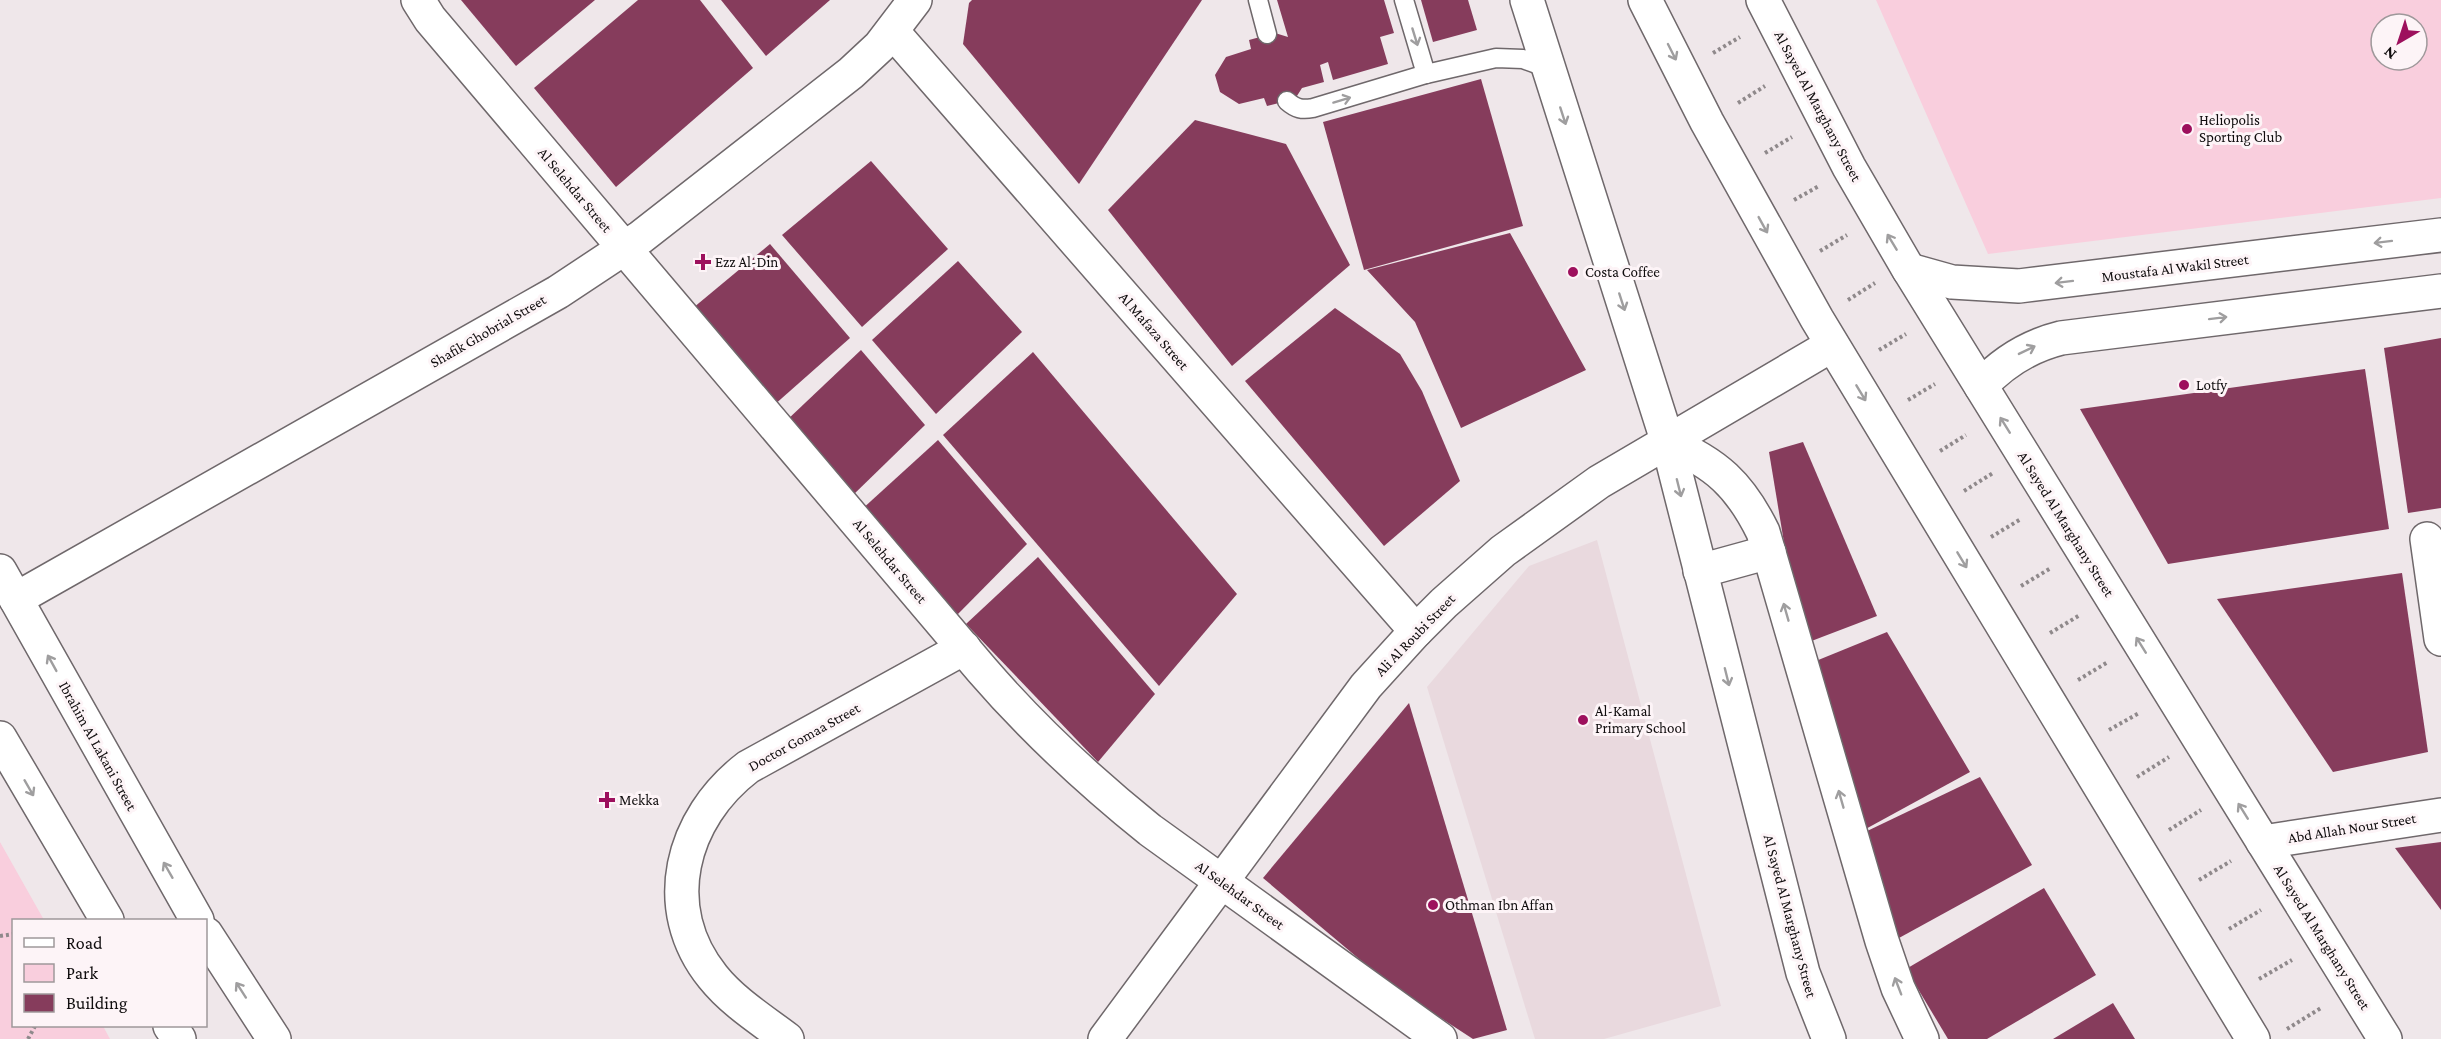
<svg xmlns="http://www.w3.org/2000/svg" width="2441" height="1039" font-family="'Crimson Pro',serif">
<rect width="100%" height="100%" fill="#efe7ea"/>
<path fill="#e9d9de" d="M1597,540l124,466 -117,33h-69l-108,-352 102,-121z"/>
<g fill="#f9cedd" fill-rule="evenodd">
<path d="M1876,0h565v198l-453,56zM2381,24h36v36h-36z"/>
<path d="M0,842l44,78h-30v106h89l7,13h-110z"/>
</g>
<g fill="#863c5c">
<path d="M461,0h134l-79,66z"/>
<path d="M638,0h62l53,68 -137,119 -82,-99z"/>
<path d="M721,0h109l-64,56z"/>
<path d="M972,0h230l-123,184 -116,-140 6,-41z"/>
<path d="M1277,0h107l10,33 -14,4 8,27 -55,16 -5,-18 -8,3 4,17 -22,6 -7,11 -28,7 -3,-8 -25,6 -19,-12 -5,-17 11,-18 25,-8 -2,-9 26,-7 13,4z"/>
<path d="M1421,0h47l9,30 -44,12z"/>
<path d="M1481,79l42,147 -159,44 -41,-148z"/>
<path d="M1195,120l91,24 64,121 -118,101 -124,-156z"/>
<path d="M871,161l77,88 -86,78 -80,-92z"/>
<path d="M1510,233l76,137 -125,58 -46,-106 -48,-52z"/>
<path d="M770,244l80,94 -77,68 -80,-98z"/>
<path d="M958,261l64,71 -86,82 -64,-74z"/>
<path d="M1335,308l65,46 22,37 38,90 -76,65 -139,-165z"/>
<path d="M2441,338v170l-33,5 -24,-165z"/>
<path d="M861,350l64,75 -74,72 -65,-76z"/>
<path d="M1033,352l204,242 -78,92 -216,-251z"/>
<path d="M2365,369l24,160 -221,35 -88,-155z"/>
<path d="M938,440l89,104 -71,72 -96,-105z"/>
<path d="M1803,442l74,174 -76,29 -32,-193z"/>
<path d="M1038,557l117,137 -57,68 -132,-138z"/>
<path d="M2402,573l26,179 -95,20 -116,-173z"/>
<path d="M1887,632l83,140 -108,59 -56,-166z"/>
<path d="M1409,703l98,327 -34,9 -83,-54 -127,-107z"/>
<path d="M1980,777l52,88 -133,73 -36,-105z"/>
<path d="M2441,842v68l-46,-62z"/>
<path d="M2044,888l52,87 -109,64h-39l-42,-70z"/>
<path d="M2113,1003l22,36h-82z"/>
</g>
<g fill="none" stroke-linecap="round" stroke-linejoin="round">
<defs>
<g id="lane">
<path d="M1258,0l9,34"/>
<path d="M1404,0l22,74"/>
<path d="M1287,101c9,8 15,9 26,7l113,-34 70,-16 27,1 25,9"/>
</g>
<g id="street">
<path d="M418,0l12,19 552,651c51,59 107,111 168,160l290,209"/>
<path d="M1527,0l141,443 135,530 26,66"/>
<path d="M892,31l524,600"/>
<path d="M1909,270l43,12 67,4 422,-51"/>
<path d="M1981,386c23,-25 48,-40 80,-48l380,-47"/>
<path d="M1668,443c48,20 72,42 95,89l119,409 16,47 24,51"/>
<path d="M2427,539l14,100"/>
<path d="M1700,571l69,-19"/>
<path d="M16,599l542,-307 83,-55 210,-164 29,-27 35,-46"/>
<path d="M2263,842l178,-27"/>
<path d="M787,1039c-25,-19 -54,-37 -74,-62 -56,-69 -32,-159 35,-210l216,-119"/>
<path d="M1105,1039l261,-353 50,-55 28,-28 59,-52 96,-69 233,-137"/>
</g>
<g id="secondary">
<path d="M0,571l197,349"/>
<path d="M0,738l107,182"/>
<path d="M206,934l68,105"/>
<path d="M170,1026l9,13"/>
</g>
<g id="primary">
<path d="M1645,0l62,122 110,197 436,720"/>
<path d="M1763,0l86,167 57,98 479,774"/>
</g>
</defs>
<use href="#lane" stroke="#6f686b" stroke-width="21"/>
<use href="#street" stroke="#6f686b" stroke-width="36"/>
<use href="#secondary" stroke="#6f686b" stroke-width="36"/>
<use href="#primary" stroke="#6f686b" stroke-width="36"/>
<g stroke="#8f898b" stroke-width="4" stroke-dasharray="3 3" stroke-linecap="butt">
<path d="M1713,53l27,-16"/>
<path d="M1738,103l27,-17"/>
<path d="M1765,153l27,-16"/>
<path d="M1794,200l25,-14"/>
<path d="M1820,251l27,-16"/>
<path d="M1848,300l27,-17"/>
<path d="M1879,350l27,-16"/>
<path d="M1908,400l27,-16"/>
<path d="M1940,451l26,-16"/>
<path d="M1964,491l29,-18"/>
<path d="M1991,537l30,-18"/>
<path d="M2021,586l30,-18"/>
<path d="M2050,633l30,-18"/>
<path d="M2078,680l30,-18"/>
<path d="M2109,730l30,-17"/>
<path d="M2137,777l32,-20"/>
<path d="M2169,830l32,-20"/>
<path d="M2199,880l32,-19"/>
<path d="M2229,929l32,-19"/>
<path d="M0,936l14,-2"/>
<path d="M2259,979l33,-19"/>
<path d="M2287,1029l34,-21"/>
<path d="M28,1039l7,-13"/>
</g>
<use href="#lane" stroke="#fff" stroke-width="18"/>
<use href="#street" stroke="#fff" stroke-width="33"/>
<use href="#secondary" stroke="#fff" stroke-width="33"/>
<use href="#primary" stroke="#fff" stroke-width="33"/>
</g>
<defs><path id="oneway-shaft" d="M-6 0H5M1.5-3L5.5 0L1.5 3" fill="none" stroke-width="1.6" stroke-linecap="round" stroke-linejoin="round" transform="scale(1.5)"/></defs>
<g stroke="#9f9e9f">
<use href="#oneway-shaft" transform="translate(1415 37) rotate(73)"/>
<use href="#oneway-shaft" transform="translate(1672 52) rotate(63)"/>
<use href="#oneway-shaft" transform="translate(1342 100) rotate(-17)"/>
<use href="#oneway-shaft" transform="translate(1563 116) rotate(72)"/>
<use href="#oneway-shaft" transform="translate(1763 225) rotate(61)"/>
<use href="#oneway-shaft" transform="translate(1892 242) rotate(-121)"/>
<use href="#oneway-shaft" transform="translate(2383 242) rotate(173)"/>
<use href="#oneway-shaft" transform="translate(2064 282) rotate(173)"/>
<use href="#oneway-shaft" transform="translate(1622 302) rotate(72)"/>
<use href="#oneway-shaft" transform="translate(2218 318) rotate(-7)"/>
<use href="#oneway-shaft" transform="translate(2027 350) rotate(-26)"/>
<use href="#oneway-shaft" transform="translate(1861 393) rotate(59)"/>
<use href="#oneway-shaft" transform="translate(2005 425) rotate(-122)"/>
<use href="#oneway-shaft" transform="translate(1679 488) rotate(76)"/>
<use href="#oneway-shaft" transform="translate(1962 560) rotate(59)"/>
<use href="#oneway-shaft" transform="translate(1786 612) rotate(-106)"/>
<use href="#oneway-shaft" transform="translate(2141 645) rotate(-122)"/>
<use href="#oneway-shaft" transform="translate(52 663) rotate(-119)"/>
<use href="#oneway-shaft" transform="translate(1727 677) rotate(76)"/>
<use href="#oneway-shaft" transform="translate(29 788) rotate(60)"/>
<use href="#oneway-shaft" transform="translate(1841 799) rotate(-106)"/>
<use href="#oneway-shaft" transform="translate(2243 811) rotate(-122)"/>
<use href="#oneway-shaft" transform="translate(168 870) rotate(-120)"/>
<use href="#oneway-shaft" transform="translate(1898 986) rotate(-111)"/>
<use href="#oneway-shaft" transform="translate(241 990) rotate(-123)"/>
</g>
<g fill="#9d105d" stroke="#fdf4f7" stroke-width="2">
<circle cx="2187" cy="129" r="6"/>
<path d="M700 253h6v6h6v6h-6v6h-6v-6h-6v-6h6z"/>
<circle cx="1573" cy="272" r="6"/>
<circle cx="2184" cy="385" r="6"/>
<circle cx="1583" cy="720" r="6"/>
<path d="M604 791h6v6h6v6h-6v6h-6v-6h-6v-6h6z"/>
<circle cx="1433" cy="905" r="6"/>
</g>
<g text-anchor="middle" stroke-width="6" stroke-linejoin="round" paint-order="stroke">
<g font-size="15" fill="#100d0e" stroke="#fdf4f7">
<text transform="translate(1818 106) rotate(62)" y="5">Al Sayed Al Marghany Street</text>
<text transform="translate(575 190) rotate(50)" y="5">Al Selehdar Street</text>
<text transform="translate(2175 268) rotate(-7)" y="5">Moustafa Al Wakil Street</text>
<text transform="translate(488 331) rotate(-30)" y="5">Shafik Ghobrial Street</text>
<text transform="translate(1154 331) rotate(49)" y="5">Al Mafaza Street</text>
<text transform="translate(2066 524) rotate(58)" y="5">Al Sayed Al Marghany Street</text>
<text transform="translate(890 561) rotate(50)" y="5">Al Selehdar Street</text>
<text transform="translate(1415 635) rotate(-46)" y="5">Ali Al Roubi Street</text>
<text transform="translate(804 737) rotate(-29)" y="5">Doctor Gomaa Street</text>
<text transform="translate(98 746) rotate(61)" y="5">Ibrahim Al Lakani Street</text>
<text transform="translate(2352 828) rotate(-9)" y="5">Abd Allah Nour Street</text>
<text transform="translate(1240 895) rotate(36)" y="5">Al Selehdar Street</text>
<text transform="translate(1790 916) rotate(75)" y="5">Al Sayed Al Marghany Street</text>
<text transform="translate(2322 937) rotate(58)" y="5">Al Sayed Al Marghany Street</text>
</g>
<g font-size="15" fill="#100d0e" stroke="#fdf4f7" text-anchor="start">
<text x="2199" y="125">Heliopolis<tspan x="2199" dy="17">Sporting Club</tspan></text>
<text x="715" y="267">Ezz Al-Din</text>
<text x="1585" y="277">Costa Coffee</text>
<text x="2196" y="390">Lotfy</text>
<text x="1595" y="716">Al-Kamal<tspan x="1595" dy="17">Primary School</tspan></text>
<text x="619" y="805">Mekka</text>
<text x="1445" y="910">Othman Ibn Affan</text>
</g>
</g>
<rect x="12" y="919" width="195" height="108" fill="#fdf4f7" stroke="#9e989a" stroke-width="1.5"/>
<rect x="24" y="938" width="30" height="9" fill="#ffffff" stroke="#9e989a" stroke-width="1.5"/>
<text x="66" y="949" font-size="18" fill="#100d0e">Road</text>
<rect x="24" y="964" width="30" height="18" fill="#f9cedd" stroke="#9e989a" stroke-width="1.5"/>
<text x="66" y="979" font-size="18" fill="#100d0e">Park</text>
<rect x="24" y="994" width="30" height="18" fill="#863c5c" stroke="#9e989a" stroke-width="1.5"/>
<text x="66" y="1009" font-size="18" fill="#100d0e">Building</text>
<g transform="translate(2399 42) rotate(219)"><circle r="28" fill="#fdf4f7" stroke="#9e989a" stroke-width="1.5"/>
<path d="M0-4.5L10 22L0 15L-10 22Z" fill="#9d105d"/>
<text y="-9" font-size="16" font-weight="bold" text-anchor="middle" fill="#100d0e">N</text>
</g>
</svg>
